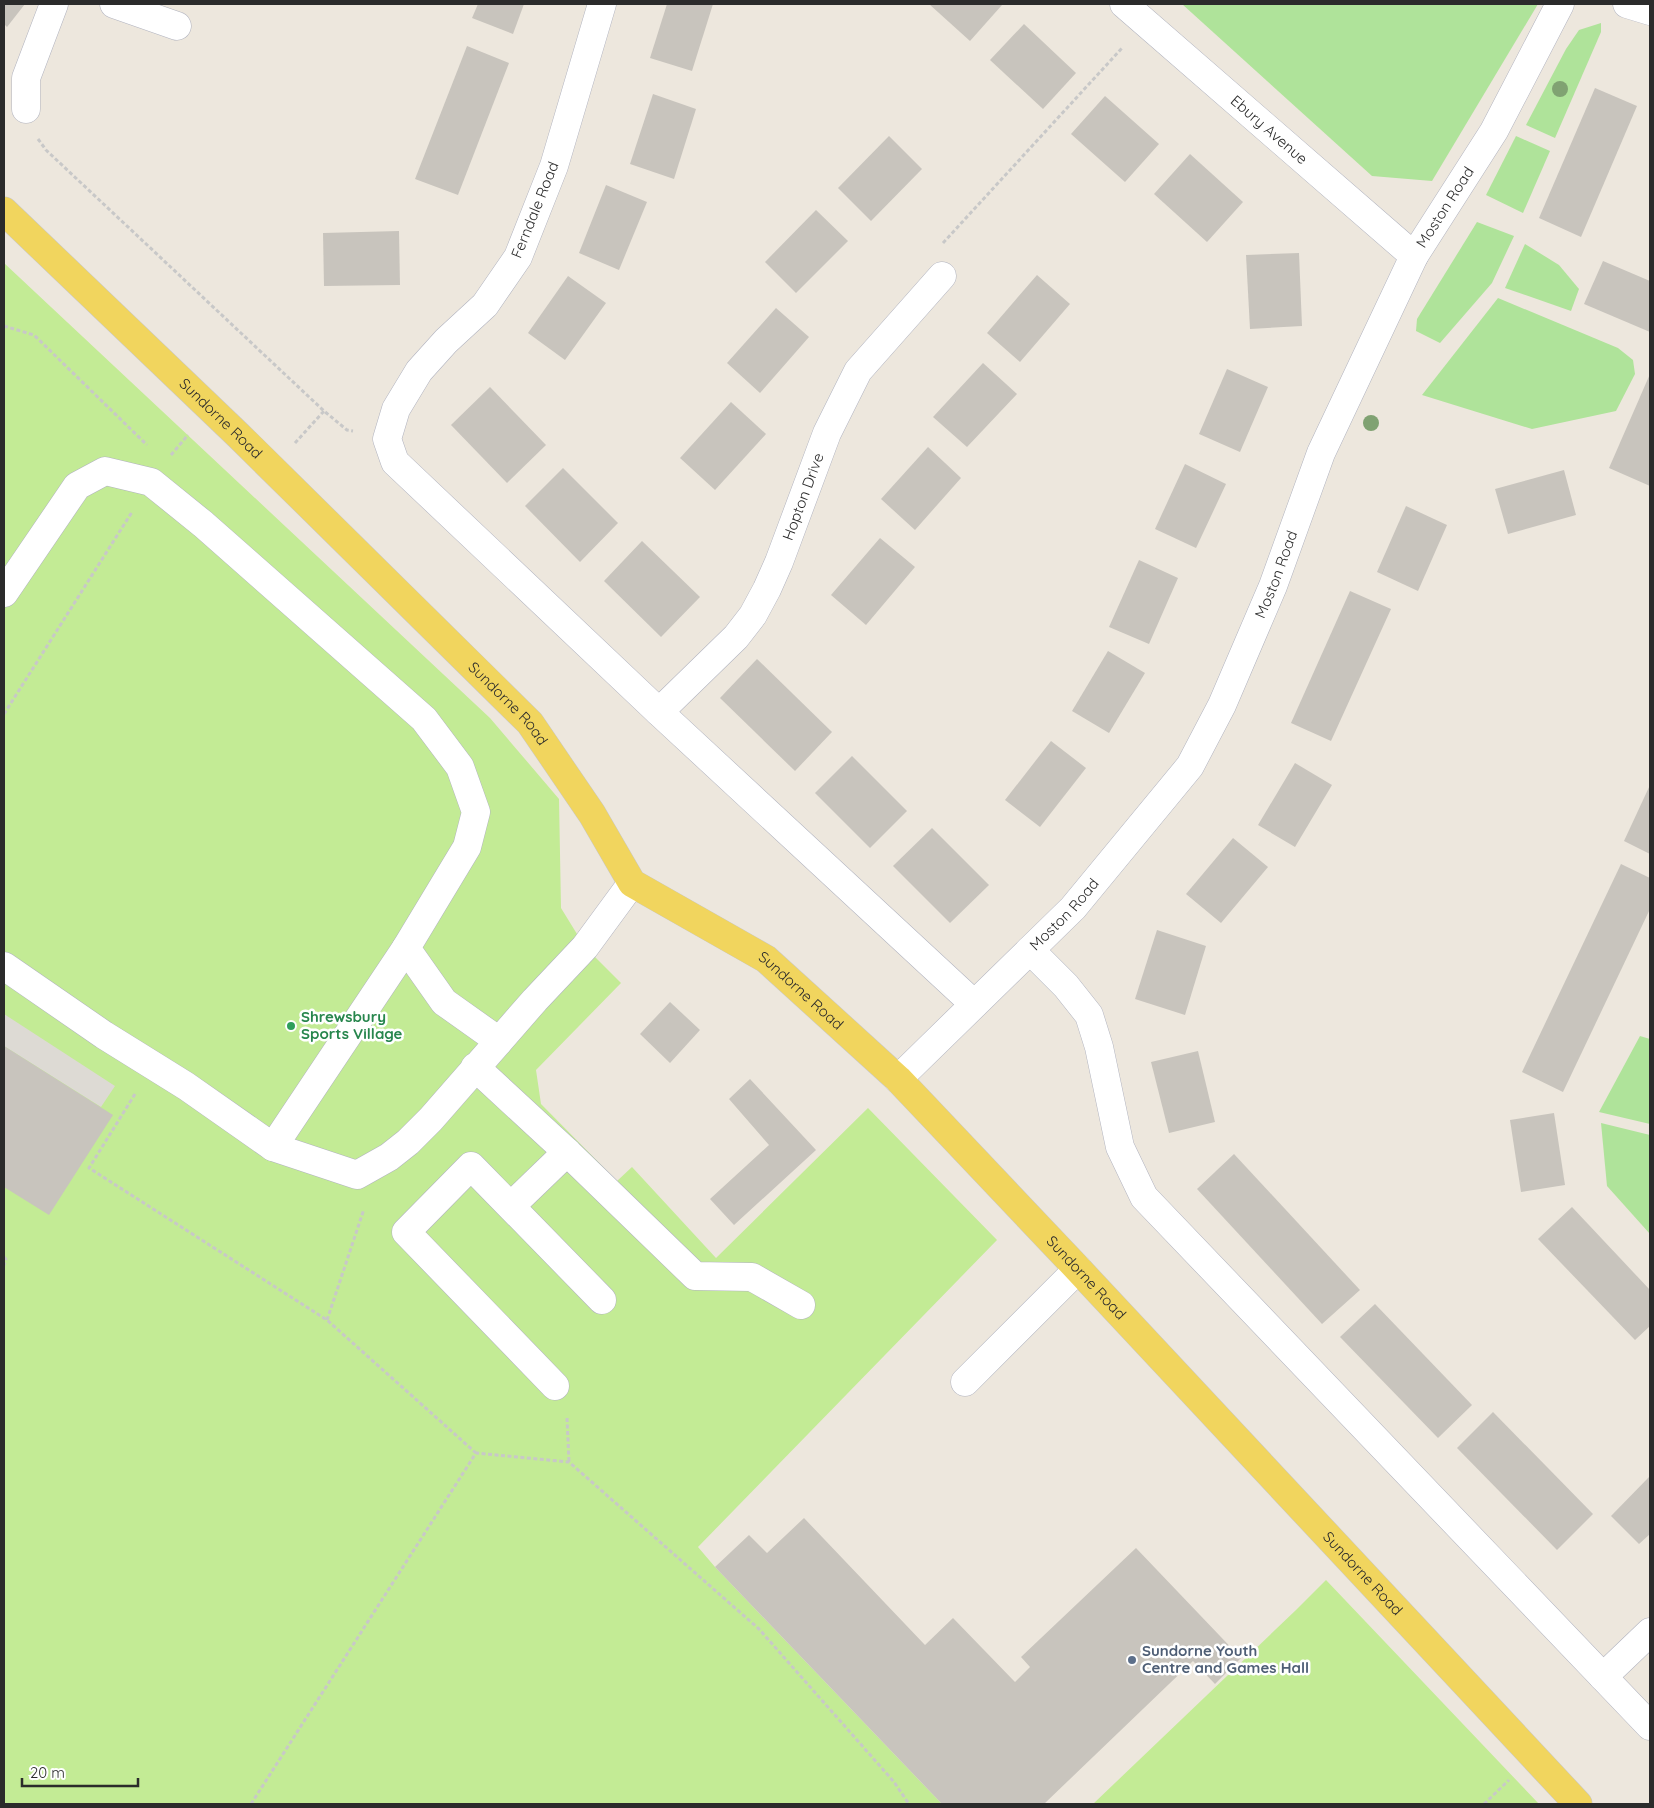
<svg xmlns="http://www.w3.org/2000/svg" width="1654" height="1808" font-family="Quicksand,sans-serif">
<rect width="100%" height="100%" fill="#ede7dd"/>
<g fill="#afe39a">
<path d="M1182,4h356l-106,177 -60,-5z"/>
<path d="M1601,23v9l-46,106 -29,-13 40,-76 13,-19z"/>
<path d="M1516,136l34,15 -27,62 -37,-18z"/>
<path d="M1477,222l37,14 -22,47 -52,60 -24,-12 1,-12z"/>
<path d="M1525,244l34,21 20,24 -8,22 -66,-23z"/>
<path d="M1498,298l120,50 15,12 2,14 -19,37 -84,18 -110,-34z"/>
<path d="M1640,1036l10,3v85l-51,-12z"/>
<path d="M1601,1123l49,12v99l-43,-48z"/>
</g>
<g fill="#c3eb95">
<path d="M4,263l486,455 69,81 2,109 24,39 36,36 -85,87 5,34 76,77 15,-14 84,91 152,-150 129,132 -299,307 17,20 227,237h-938z"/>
<path d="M1326,1580l213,224h-446l203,-194z"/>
</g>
<path fill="#dddad4" d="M4,1014l111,72 -14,21 -97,-61z"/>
<g fill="#c8c4bd">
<path d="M4,4h21l-18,23 -3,-3z"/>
<path d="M478,4h46l-11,30 -41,-16z"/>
<path d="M667,4h46l-21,67 -42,-13z"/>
<path d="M929,4h71l2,1 -32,36z"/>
<path d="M1024,24l52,49 -33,36 -53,-49z"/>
<path d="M467,46l42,17 -51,132 -43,-16z"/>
<path d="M1595,88l42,18 -56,131 -42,-19z"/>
<path d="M653,94l43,15 -22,70 -44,-15z"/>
<path d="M1105,96l54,48 -34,38 -54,-48z"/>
<path d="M889,136l33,33 -51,52 -33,-33z"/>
<path d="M1190,154l53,48 -36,40 -53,-48z"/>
<path d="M606,185l41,17 -28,68 -40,-17z"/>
<path d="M816,210l32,31 -52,52 -31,-31z"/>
<path d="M399,231l1,54 -76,1 -1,-53z"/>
<path d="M1299,253l3,73 -52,3 -4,-74z"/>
<path d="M1603,261l47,20v51l-66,-28z"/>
<path d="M1037,275l33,29 -50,58 -33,-29z"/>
<path d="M568,276l38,27 -41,57 -37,-27z"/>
<path d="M776,308l33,29 -49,56 -33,-30z"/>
<path d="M983,363l34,31 -50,53 -34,-30z"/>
<path d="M1227,369l41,18 -28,65 -41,-18z"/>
<path d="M1650,374v112l-41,-18z"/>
<path d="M490,387l56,58 -39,38 -56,-58z"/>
<path d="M731,402l35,32 -51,56 -35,-32z"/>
<path d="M928,447l33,31 -46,52 -34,-31z"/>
<path d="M1185,464l41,20 -30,64 -41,-19z"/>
<path d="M563,468l55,55 -38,39 -55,-56z"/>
<path d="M1564,470l12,45 -68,19 -13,-45z"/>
<path d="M1406,506l41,19 -29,66 -41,-19z"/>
<path d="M880,538l35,29 -49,58 -35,-30z"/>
<path d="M642,541l58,56 -39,40 -57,-56z"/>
<path d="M1139,560l39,18 -29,66 -40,-17z"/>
<path d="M1350,591l41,18 -60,132 -40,-18z"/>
<path d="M1108,651l37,22 -36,60 -37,-22z"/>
<path d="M757,659l75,73 -37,39 -75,-73z"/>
<path d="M1051,741l35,27 -46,59 -35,-27z"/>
<path d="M852,756l55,55 -37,37 -55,-55z"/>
<path d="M1295,763l37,22 -37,62 -37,-22z"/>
<path d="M1650,785v69l-26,-13z"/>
<path d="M932,828l57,57 -39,38 -57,-57z"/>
<path d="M1233,838l35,29 -47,56 -35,-29z"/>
<path d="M1621,864l29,14v31l-87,183 -41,-20z"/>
<path d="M1157,930l49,16 -21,69 -50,-16z"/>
<path d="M670,1002l30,28 -30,33 -30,-29z"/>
<path d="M4,1046l109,69 -64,100 -45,-28z"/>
<path d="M1198,1051l17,71 -46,11 -18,-71z"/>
<path d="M750,1079l66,71 -82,75 -24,-26 59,-54 -40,-46z"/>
<path d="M1554,1113l11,72 -44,7 -11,-72z"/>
<path d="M1234,1154l126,136 -38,34 -125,-135z"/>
<path d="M1572,1207l78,83v36l-15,14 -97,-101z"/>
<path d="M1375,1304l97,101 -34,33 -98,-101z"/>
<path d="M1493,1412l100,102 -36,36 -100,-102z"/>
<path d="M1650,1476v58l-11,10 -28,-28z"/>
<path d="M804,1518l121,127 28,-27 62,64 15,-15 -9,-10 115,-109 105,110 -26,26 -22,-23 -149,143h-102l-227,-237 34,-32 18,18z"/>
</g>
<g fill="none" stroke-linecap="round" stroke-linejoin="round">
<defs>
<g id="minor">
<path d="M114,4l63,22"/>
<path d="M602,4l-48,162 -36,91 -33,48 -39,36 -27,30 -23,38 -9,30 8,23 264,250 315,292"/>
<path id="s1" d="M1124,4l290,252"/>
<path d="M1627,4l23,7"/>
<path d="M26,109v-31l28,-74"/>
<path d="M4,593l73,-107 28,-15 46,11 52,42 221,195 36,48 16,45 -9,35 -61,101 38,54 55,39"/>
<path id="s2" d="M659,712l77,-75 17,-22 14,-26 12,-27 48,-129 31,-62 84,-95"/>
<path d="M1030,950l36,36 23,29 10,32 21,100 24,50 506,529"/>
<path d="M4,966l100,69 82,51 87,61 84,28 32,-18 19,-15 23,-23 104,-119 50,-53 47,-64"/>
<path d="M475,1067l92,85 128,124 57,1 49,28"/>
<path id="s3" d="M898,1079l175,-171 117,-142 32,-61 51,-119 48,-133 93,-197 80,-125 66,-127"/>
<path d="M273,1147l133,-199"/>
<path d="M511,1206l56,-54"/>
<path d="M965,1382l113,-113"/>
<path d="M555,1386l-149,-154 65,-66 131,134"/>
<path d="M1603,1677l47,-45"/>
</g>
<g id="major">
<path id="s4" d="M4,211l234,224 292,288 62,91 40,69 134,76 132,120 180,190 500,535"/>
</g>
</defs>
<use href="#minor" stroke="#b1b3bf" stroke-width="29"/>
<use href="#major" stroke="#c8c8c8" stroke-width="29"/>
<g stroke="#c8c8c8" stroke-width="3" stroke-dasharray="4 2.5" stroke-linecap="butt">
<path d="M38,139l8,11 278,261 23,19 6,1"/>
<path d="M943,243l180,-196"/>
<path d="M4,326l30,9 113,110"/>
<path d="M295,443l29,-32"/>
<path d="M171,455l17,-20"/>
<path d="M4,714l128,-202"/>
<path d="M135,1094l-46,74 238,152 149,133"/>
<path d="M4,1257l2,2 -2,6"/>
<path d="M327,1320l37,-111"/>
<path d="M567,1418l2,44"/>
<path d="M251,1804l225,-351 93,9 190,167 135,153 15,22"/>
<path d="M1484,1804l25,-24"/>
</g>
<use href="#minor" stroke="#fff" stroke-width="28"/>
<use href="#major" stroke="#f1d55e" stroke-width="28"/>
</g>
<g fill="#80a272">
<circle cx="1560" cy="89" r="8"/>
<circle cx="1371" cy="423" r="8"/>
</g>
<circle fill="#2e9e5b" stroke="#fff" stroke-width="2" cx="291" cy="1026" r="5"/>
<circle fill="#5c6f8a" stroke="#fff" stroke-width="2" cx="1132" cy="1660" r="5"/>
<g text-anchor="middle" stroke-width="5" stroke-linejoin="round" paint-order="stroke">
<g font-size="15" fill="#2b2b2b" stroke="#fff">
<text dy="5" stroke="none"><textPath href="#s1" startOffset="192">Ebury Avenue</textPath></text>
<text dy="5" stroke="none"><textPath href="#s3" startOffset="1044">Moston Road</textPath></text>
<text transform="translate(535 210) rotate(-68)" y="5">Ferndale Road</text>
<text dy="5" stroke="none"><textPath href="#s4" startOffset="300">Sundorne Road</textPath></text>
<text dy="5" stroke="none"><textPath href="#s2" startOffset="264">Hopton Drive</textPath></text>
<text dy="5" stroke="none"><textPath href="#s3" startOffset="639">Moston Road</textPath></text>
<text dy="5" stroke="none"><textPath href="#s4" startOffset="705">Sundorne Road</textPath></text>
<text dy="5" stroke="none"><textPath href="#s3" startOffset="234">Moston Road</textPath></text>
<text dy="5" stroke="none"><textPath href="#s4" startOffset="1125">Sundorne Road</textPath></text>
<text dy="5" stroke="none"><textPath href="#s4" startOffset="1530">Sundorne Road</textPath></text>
<text dy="5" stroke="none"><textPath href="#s4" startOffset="1935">Sundorne Road</textPath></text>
</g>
<g font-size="15" font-weight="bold" fill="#27864d" stroke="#fff" text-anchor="start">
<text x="301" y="1022">Shrewsbury<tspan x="301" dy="17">Sports Village</tspan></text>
</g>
<g font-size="15" font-weight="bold" fill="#4e5e75" stroke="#fff" text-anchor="start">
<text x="1142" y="1656">Sundorne Youth<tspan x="1142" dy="17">Centre and Games Hall</tspan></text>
</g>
</g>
<rect width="1654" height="1808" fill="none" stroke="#2b2b2b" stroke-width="10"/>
<path d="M22 1778v8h116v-8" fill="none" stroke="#2b2b2b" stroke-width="2.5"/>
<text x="30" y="1778" font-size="15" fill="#2b2b2b" stroke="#ffffff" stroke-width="4" paint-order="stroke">20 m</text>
</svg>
